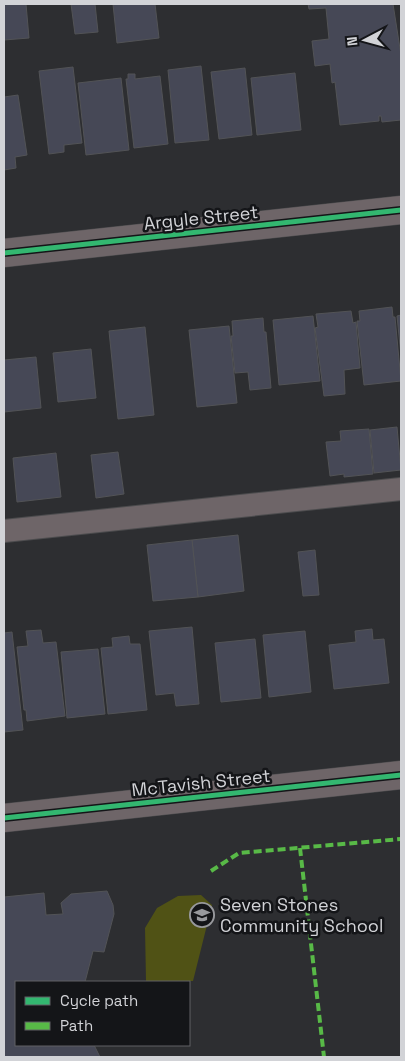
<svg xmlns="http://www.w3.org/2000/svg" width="405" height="1061" font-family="'Space Grotesk',sans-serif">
<rect width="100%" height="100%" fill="#2d2e31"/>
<path fill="#505215" d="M201,895l11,10 -19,76h-47l-1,-53 12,-20 21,-12z"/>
<g fill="#464856" stroke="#525356">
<path d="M4,4h22l3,34 -25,2z"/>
<path d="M71,4h24l3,28 -23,2z"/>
<path d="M113,4h42l4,34 -42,5z"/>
<path d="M308,4h85l8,51v65l-19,2 -1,-6h-2v5l-39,4 -5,-43 -3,1 -2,-19 -15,2 -3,-25 17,-2 -3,-31 -17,1z"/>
<path d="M201,66l8,74 -34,3 -7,-73z"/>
<path d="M73,67l9,76 -18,2v7l-15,2 -10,-83z"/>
<path d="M245,68l7,67 -33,4 -8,-67z"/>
<path d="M295,73l6,57 -44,5 -6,-57z"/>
<path d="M128,74h7v5l25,-3 8,68 -34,4 -8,-69h2z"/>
<path d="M121,78l8,72 -43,5 -8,-72z"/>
<path d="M18,95l9,60 -12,2 1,11 -12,2v-73z"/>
<path d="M392,307l1,10h2l6,64 -37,4 -7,-64h3l-1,-10z"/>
<path d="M351,311l2,12 3,-1 4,46 -16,2 1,24 -21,2 -9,-68 3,-1 -2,-13z"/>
<path d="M401,315v40l-4,-39z"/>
<path d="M313,316l7,65 -41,4 -6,-65z"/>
<path d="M263,318l1,14h2l5,56 -21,2 -2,-18 -13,1 -4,-37h2l-1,-15z"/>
<path d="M229,326l8,77 -40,4 -8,-77z"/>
<path d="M145,327l9,88 -36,4 -9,-88z"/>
<path d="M91,349l5,49 -38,4 -5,-49z"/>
<path d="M36,357l5,51 -37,4v-52z"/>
<path d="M397,427l4,43 -27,3 -4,-43z"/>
<path d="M369,429l4,45 -29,3v-3l-14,2 -4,-34 15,-1 -1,-10z"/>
<path d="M118,452l6,42 -28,4 -5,-43z"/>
<path d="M56,453l5,44 -44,5 -4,-44z"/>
<path d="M238,535l6,56 -46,6 -6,-57z"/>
<path d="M192,540l6,57 -45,4 -6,-56z"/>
<path d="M315,550l4,45 -16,1 -5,-44z"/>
<path d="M192,627l7,77 -23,2 -2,-13 -18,2 -7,-64z"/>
<path d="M372,629l1,11 11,-1 5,44 -55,6 -5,-44 27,-3 -1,-11z"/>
<path d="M41,630l2,13 13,-1 9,74 -38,5 -1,-11h-2l-7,-63 11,-1 -2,-15z"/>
<path d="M305,631l6,61 -42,5 -6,-62z"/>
<path d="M12,632l11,98 -19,2v-99z"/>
<path d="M129,636l1,8h10l7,66 -39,4 -7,-66 12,-1 -1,-9z"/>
<path d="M255,639l6,59 -40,4 -6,-59z"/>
<path d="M98,649l7,65 -38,4 -6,-66z"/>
<path d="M107,891l6,14 1,9 -10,38 -11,-1 -8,31h-69v63h78l6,12h-96v-160l40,-4 2,22 17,-1 -2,-11 10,-9z"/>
</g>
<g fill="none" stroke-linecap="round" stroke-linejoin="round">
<defs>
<path id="service" d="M4,531l397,-42"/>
<g id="minor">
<path d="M4,253l397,-43"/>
<path d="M4,818l397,-43"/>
</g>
</defs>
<use href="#service" stroke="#4c4c4e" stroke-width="24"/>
<use href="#minor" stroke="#4c4c4e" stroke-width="29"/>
<use href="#service" stroke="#6e6568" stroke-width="22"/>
<use href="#minor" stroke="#6e6568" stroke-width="28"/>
<g stroke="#58b947" stroke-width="4" stroke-dasharray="8 4" stroke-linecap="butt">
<path d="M300,848l24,209"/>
<path d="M211,871l28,-18 162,-14"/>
</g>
<defs>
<g id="cycleway">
<path d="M4,253l397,-43"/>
<path d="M4,818l397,-43"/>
</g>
</defs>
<use href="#cycleway" stroke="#141518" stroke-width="8"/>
<use href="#cycleway" stroke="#33b770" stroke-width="5"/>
</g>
<defs>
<symbol id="school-ring" viewBox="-11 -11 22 22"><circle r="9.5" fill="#141518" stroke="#98999d" stroke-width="1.5"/><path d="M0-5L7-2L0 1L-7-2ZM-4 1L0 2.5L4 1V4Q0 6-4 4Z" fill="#98999d"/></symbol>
</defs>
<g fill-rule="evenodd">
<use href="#school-ring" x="188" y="901" width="28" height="28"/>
</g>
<g text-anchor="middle" stroke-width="5" stroke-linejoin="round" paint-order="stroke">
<g font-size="18" fill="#d2d3d7" stroke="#141518">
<text transform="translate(201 218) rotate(-6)" y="6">Argyle Street</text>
<text transform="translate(201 783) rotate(-6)" y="6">McTavish Street</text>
</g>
<g font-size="18" fill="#d2d3d7" stroke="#141518" text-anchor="start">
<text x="220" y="911">Seven Stones<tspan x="220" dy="21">Community School</tspan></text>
</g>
</g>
<rect width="405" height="1061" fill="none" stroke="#d2d3d7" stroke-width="10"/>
<rect x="15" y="981" width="175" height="65" fill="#141518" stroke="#606164"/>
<rect x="25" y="997" width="25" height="8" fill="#33b770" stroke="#606164"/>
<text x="60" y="1006" font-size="15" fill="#d2d3d7">Cycle path</text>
<rect x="25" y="1022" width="25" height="8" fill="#58b947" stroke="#606164"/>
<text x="60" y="1031" font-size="15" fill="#d2d3d7">Path</text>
<g transform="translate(365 40) rotate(264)" stroke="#141518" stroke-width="4" paint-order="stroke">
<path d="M0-4L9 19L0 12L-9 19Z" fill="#d2d3d7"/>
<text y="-8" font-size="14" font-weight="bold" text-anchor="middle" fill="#d2d3d7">N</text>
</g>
</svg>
